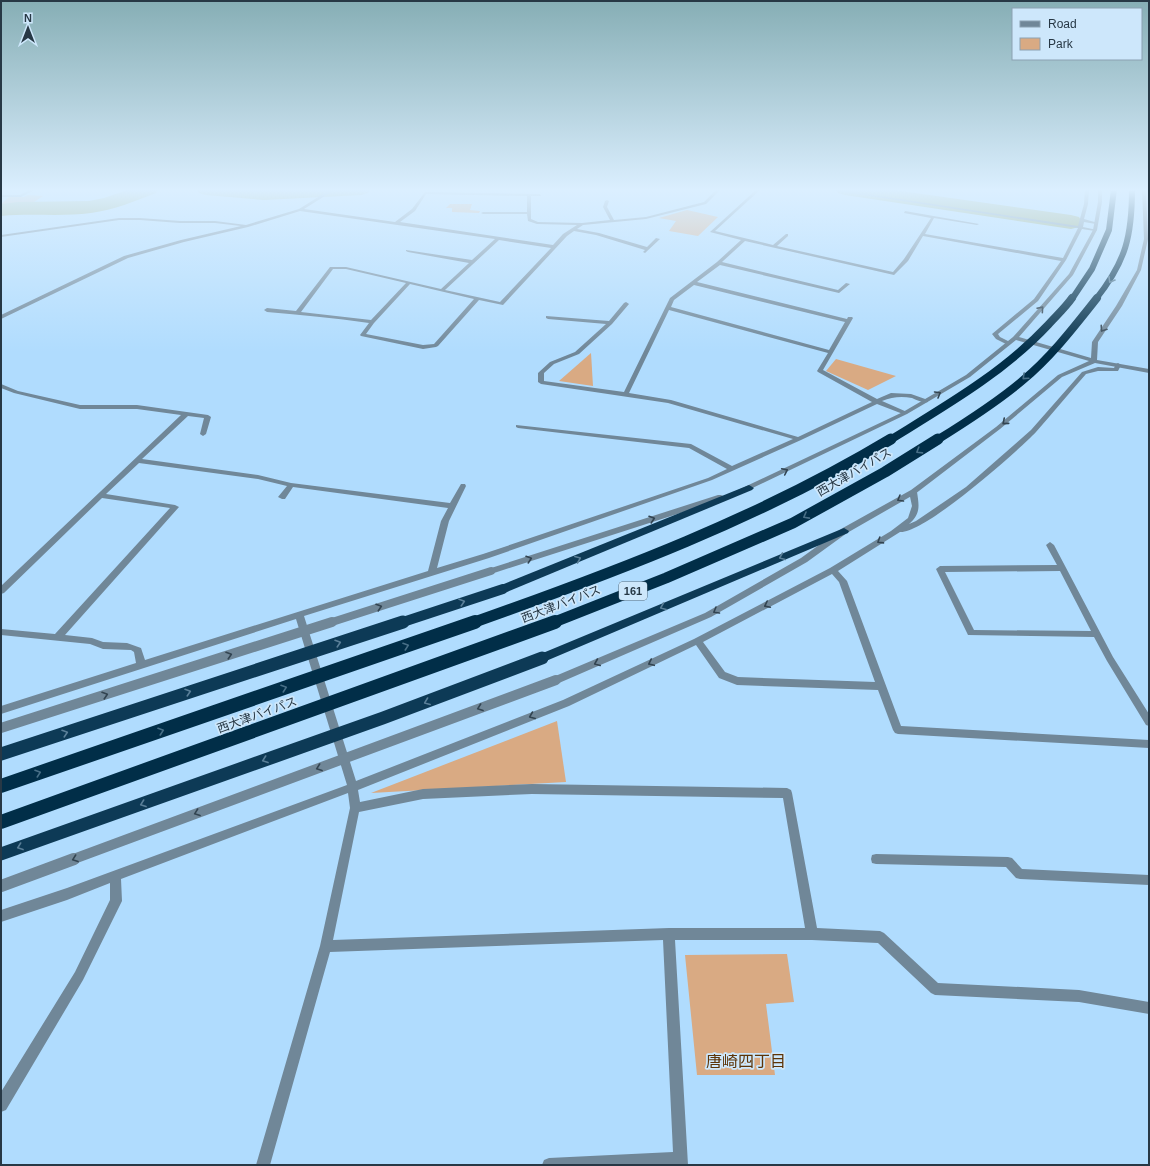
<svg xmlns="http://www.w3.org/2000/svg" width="1150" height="1166" font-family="Helvetica,'Noto Sans JP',sans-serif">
<rect width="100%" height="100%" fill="#b0dcfe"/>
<g fill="#d9aa83">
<path d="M28,195l15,1 -12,8h-30l8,-7h15z"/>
<path d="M450,204h22l-2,6 10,1 -1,2 -27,-1v-4h-6z"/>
<path d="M687,210l31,7 -20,19 -29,-5 7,-10 -17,-3z"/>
<path d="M591,353l2,33 -34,-5z"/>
<path d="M836,359l60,17 -28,14 -42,-19z"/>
<path d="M557,721l9,61 -195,11z"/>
<path d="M787,954l7,48 -28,2 9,71h-78l-12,-120z"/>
</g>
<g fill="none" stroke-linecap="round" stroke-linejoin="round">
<g fill="#93a469" fill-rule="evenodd">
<path d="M130,189h29l-3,4c-21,8 -42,17 -65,20 -30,4 -60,0 -90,3v-12l17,-2 71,-1 15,-3z"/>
<path d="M196,189h175l-3,4 -7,2 -97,5 -58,-5 -7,-2z"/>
<path d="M835,189h52l184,26 8,2 3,5 -3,5 -8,2 -226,-34 -7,-2z"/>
</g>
<g fill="#708798" fill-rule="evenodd">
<path d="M31,189h5l-15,8h-20v-2h19z"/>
<path d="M331,189h5l-32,20 91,13 17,-13 13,-17 115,2 1,2h-10v23l7,3 44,1 28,-3 -7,-13 2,-6 2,-1 2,1 -2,6 7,13 32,-3 58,-15 13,-13h4l-15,15 -60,15 -63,6 -6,4 22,4 48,14 9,-9 4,1 -15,14 -2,-1 2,-2 -49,-15 -22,-4 -7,5 -64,69 -24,-5 -41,46 -2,1 -13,2 -62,-13 -1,-1 9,-12c-35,-5 -68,-8 -102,-11l-3,-2 3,-2 29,3 34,-44h16l95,22 28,-26 -61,-11 -2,-1v-1l66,10 23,-21 -195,-28 -52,16 -64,15 -56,16 -127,61v-4l123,-59 57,-16 60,-14 -26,-3h-35l-40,-3h-21l-118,17v-2l118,-17h21l40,3h35l31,4 53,-16zM426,194l101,2v16h-44l-2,1 2,1h44l1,7 9,3 40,1 -14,9 -10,11 -153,-23 15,-11zM499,240l52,8 -51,54 -55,-12zM333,269h13l60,14 -35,37 -70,-8zM410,284l64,15 -40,45 -11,1 -57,-11 8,-11z"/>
<path d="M757,189h4l-46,42 58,14 13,-11h2v2l-11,10 116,26 11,-13 27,-41 -27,-5 1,-2 74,13 -2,1 -43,-7 -9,16 138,24 15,-30 -253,-39h9l244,37 6,-22 1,-15h4l-1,15 -4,15 14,4 -2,1 -12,-2 -1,5 14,3 -2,1 -13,-2 -16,31 -28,41 -40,33 2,3 10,5 1,1 -3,2 -12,-6 -4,-5 42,-35 27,-38 -138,-25 -15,25 -14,14 -149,-34 -23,21 116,28 8,-7 4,1 -11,9 -119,-28 -23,17 150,37 1,-2h4l1,1 -30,52 54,29 14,-6 20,1 17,6v2c-6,1 -11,-2 -16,-4 -11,-2 -20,-1 -30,3l25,11v2h-4l-26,-10 -76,36 -89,40 -223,78 -185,58 52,165 207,-81 131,-61 136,-71 61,-37 17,-13 4,-12 -3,-14 4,-2 4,2c2,13 4,22 -8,32l7,-3 50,-34 65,-57 51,-58 16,-5 16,1 2,-4 2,-1 3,2 -3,6h-20l-12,3c-17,19 -33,39 -50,58 -19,20 -112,102 -136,100l-62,39 9,10 54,145 248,14v8l-251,-14 -3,-1 -2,-3 -15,-40 -141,-5 -18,-7 -23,-33 -127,61 -211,84 2,12 63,-13 109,-5 255,4 4,2 1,3 25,135 63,3 4,2 54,50 141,7 70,12v12l-70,-12 -144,-7 -4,-2 -53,-50 -66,-3h-137l13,225h-146l2,-5 5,-2 124,-6 -10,-212 -333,12 -60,213h-14l64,-219 30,-138 -2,-15 -227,86 1,22 -39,79 -77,130 -5,2v-20l74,-120 35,-72v-17l-43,17 -66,22v-12l66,-22 280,-103 -51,-166 -295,95v-8l135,-43 -2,-11 -3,-2 -28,-1 -13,-5 -89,-9v-6l54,5 115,-126 -68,-10 -98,95 -3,1v-8l180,-171 -44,-6h-57l-66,-16 -13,-5v-4l17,7 62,14h57l71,10 3,2 -5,17 -3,2 -3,-2 4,-16 -16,-2 -46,43 116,16 33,8 159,20 11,-19h4l1,2 -17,35 -12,47 46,-14 225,-76 19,-9 -38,-21 -171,-20 -2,-1v-2l175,19 41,22 61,-27 -125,-36 -127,-19 -3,-2v-9l12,-11 25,-10 31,-28 -58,-5 -2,-1v-2l63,5 15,-18 2,-1 3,2 -17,20 -33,30 -25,10 -10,9v8l80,11 46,-94 47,-36 24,-22 -31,-8zM694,285l151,37 -16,28 -158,-43 3,-7zM669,310l159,43 -11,18 1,1 54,30 -74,35 -127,-37 -42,-7zM139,463l119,16 29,7 -9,11 4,2h3l8,-12 155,21 -7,13 -13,50 -283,89 -4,-12 -14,-5 -24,-1 -11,-4 -27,-3 114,-128 -4,-2 -69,-11zM832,574l7,8 36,100 -137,-5 -13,-5 -22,-30zM532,794l251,4 22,130h-136l-336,12 26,-128 64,-13z"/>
<path d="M1050,542l4,3 59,112 36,57v12l-3,-1 -39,-64 -13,-24 -126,-2 -32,-66 4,-3 117,-1 -11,-20zM1060,571l31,60 -117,-1 -29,-58z"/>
<path d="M876,854l132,3 4,1 10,11 127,6v10l-129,-6 -4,-1 -10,-11 -130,-3 -4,-1 -1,-4 1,-4z"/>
</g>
<g fill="#708798" fill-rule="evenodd">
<path d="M1098,189h4v13l-5,28 -24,45 -54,62 72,21 1,-16 24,-36 21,-36 7,-31 -2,-50h4l2,50 -7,31 -19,36 -24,36 -1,18 52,9v4l-54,-10 -33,14 -62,52 -85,65 -68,39 -40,29 -96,55 -152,66 -3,1 -3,-1 -2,-3 2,-3 152,-64 96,-55 40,-29 70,-39 85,-63 62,-52 31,-14 -73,-21 -46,37 -63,37 -163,78h-2l-4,-2 165,-78 63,-37 47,-38 56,-63 24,-44 5,-28z"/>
<path d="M718,495h3l4,2 -1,2 -230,74 -3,1 -4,-3 1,-2z"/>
</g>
<g fill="#0d3a56" fill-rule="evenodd">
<path d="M749,485l5,3 -2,2 -245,102h-8l-2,-3 2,-3z"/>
<path d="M844,528l5,3 -1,2 -302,128 -4,2 -4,-2 -2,-3 2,-3z"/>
</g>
<path stroke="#708798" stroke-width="8" d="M329,623l162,-52"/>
<g stroke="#708798" stroke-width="10">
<path d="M1,728l331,-106"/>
<path d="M71,860l485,-180"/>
</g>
<path stroke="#708798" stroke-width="12" d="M1,886l73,-27"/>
<path stroke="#0d3a56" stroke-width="10" d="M400,623l103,-34"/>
<g stroke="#0d3a56" stroke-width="13">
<path d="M1,754l402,-132"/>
<path d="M1,854l382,-136 159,-60"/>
</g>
<g stroke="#012e48" stroke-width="6">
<path d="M1072,299l20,-30 17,-39 5,-41"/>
<path d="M1096,299c30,-38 36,-63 36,-110"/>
</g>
<g stroke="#012e48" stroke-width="8">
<path d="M890,440c55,-34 113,-67 158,-115 8,-9 17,-17 24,-27"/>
<path d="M937,440c29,-18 59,-37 85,-59 29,-24 52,-54 75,-83"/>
</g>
<g stroke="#012e48" stroke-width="11">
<path d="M472,623c144,-51 288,-105 419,-184"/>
<path d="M552,623l114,-45 127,-55 92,-51 53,-33"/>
</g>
<g stroke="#012e48" stroke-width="14">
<path d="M1,786l474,-164"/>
<path d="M1,822l554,-200"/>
</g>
</g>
<defs><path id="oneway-chevron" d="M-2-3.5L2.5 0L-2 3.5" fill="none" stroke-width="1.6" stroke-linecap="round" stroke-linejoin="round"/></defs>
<g stroke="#486f87">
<use href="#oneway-chevron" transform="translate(1111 280) rotate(120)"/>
<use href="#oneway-chevron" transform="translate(1025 377) rotate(138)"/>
<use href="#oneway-chevron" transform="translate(919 451) rotate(148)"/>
<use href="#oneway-chevron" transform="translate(806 516) rotate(151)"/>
<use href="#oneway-chevron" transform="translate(406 646) rotate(-19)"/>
<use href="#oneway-chevron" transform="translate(284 688) rotate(-19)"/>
<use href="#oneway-chevron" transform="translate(161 731) rotate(-19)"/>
<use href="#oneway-chevron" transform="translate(38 773) rotate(-19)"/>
</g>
<g stroke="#324451">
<use href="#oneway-chevron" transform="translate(1041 309) rotate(-49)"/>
<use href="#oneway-chevron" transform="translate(1103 329) rotate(124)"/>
<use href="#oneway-chevron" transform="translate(938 394) rotate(-30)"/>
<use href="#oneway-chevron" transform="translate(1005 422) rotate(140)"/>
<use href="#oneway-chevron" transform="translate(785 471) rotate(-26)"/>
<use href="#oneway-chevron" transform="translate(900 499) rotate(150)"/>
<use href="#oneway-chevron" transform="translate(652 519) rotate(-18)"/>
<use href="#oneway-chevron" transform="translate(880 541) rotate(148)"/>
<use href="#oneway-chevron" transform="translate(529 559) rotate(-18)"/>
<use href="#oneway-chevron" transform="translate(767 605) rotate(153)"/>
<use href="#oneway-chevron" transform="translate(379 607) rotate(-18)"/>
<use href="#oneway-chevron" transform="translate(716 611) rotate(150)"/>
<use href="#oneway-chevron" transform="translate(229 655) rotate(-18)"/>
<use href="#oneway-chevron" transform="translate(597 663) rotate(157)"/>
<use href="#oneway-chevron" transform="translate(651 663) rotate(155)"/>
<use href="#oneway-chevron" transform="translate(105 695) rotate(-18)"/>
<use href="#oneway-chevron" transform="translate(480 708) rotate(160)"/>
<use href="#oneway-chevron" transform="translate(532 716) rotate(158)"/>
<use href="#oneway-chevron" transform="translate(319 768) rotate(160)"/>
<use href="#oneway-chevron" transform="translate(197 813) rotate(160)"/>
<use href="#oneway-chevron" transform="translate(75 859) rotate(160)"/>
</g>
<g stroke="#5a7f98">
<use href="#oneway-chevron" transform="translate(782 557) rotate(157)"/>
<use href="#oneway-chevron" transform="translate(578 559) rotate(-22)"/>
<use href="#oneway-chevron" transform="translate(462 602) rotate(-18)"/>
<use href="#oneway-chevron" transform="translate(663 607) rotate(157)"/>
<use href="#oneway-chevron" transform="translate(338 643) rotate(-18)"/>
<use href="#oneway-chevron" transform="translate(188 692) rotate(-18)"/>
<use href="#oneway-chevron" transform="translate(427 702) rotate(159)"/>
<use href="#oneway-chevron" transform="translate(65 733) rotate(-18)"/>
<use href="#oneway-chevron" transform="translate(265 760) rotate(160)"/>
<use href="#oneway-chevron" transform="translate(143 804) rotate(160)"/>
<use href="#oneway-chevron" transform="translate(20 847) rotate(160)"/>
</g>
<linearGradient id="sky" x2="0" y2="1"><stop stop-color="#86aeb5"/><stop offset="0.54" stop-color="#dbefff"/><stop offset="1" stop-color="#dbefff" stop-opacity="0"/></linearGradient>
<rect width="1150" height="352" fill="url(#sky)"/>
<g text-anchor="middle" stroke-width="3.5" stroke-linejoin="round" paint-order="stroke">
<rect fill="#cde7fb" stroke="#596c7c" stroke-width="1" x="619" y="582" width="28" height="18" rx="3"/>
<g font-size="11" font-weight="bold" fill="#273845">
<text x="633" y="595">161</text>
</g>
<g font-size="12" fill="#273845" stroke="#cde7fb">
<text transform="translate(854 472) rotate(-30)" y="4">西大津バイパス</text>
<text transform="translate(561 604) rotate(-21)" y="4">西大津バイパス</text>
<text transform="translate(257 715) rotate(-20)" y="4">西大津バイパス</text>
</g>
<g font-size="16" fill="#5d3407" stroke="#cde7fb">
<text x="746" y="1067">唐崎四丁目</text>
</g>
</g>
<rect width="1150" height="1166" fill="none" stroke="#273845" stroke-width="4"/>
<rect x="1012" y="8" width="130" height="52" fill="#cde7fb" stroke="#8ba1b2"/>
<rect x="1020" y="21" width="20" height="6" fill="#708798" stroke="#8ba1b2"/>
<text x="1048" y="28" font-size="12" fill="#273845">Road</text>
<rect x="1020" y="38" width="20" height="12" fill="#d9aa83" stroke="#8ba1b2"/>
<text x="1048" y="48" font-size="12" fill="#273845">Park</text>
<g transform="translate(28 28)" stroke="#cde7fb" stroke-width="3" paint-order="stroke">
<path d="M0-3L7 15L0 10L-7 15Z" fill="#273845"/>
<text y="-6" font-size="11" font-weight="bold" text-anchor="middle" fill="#273845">N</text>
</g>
</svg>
